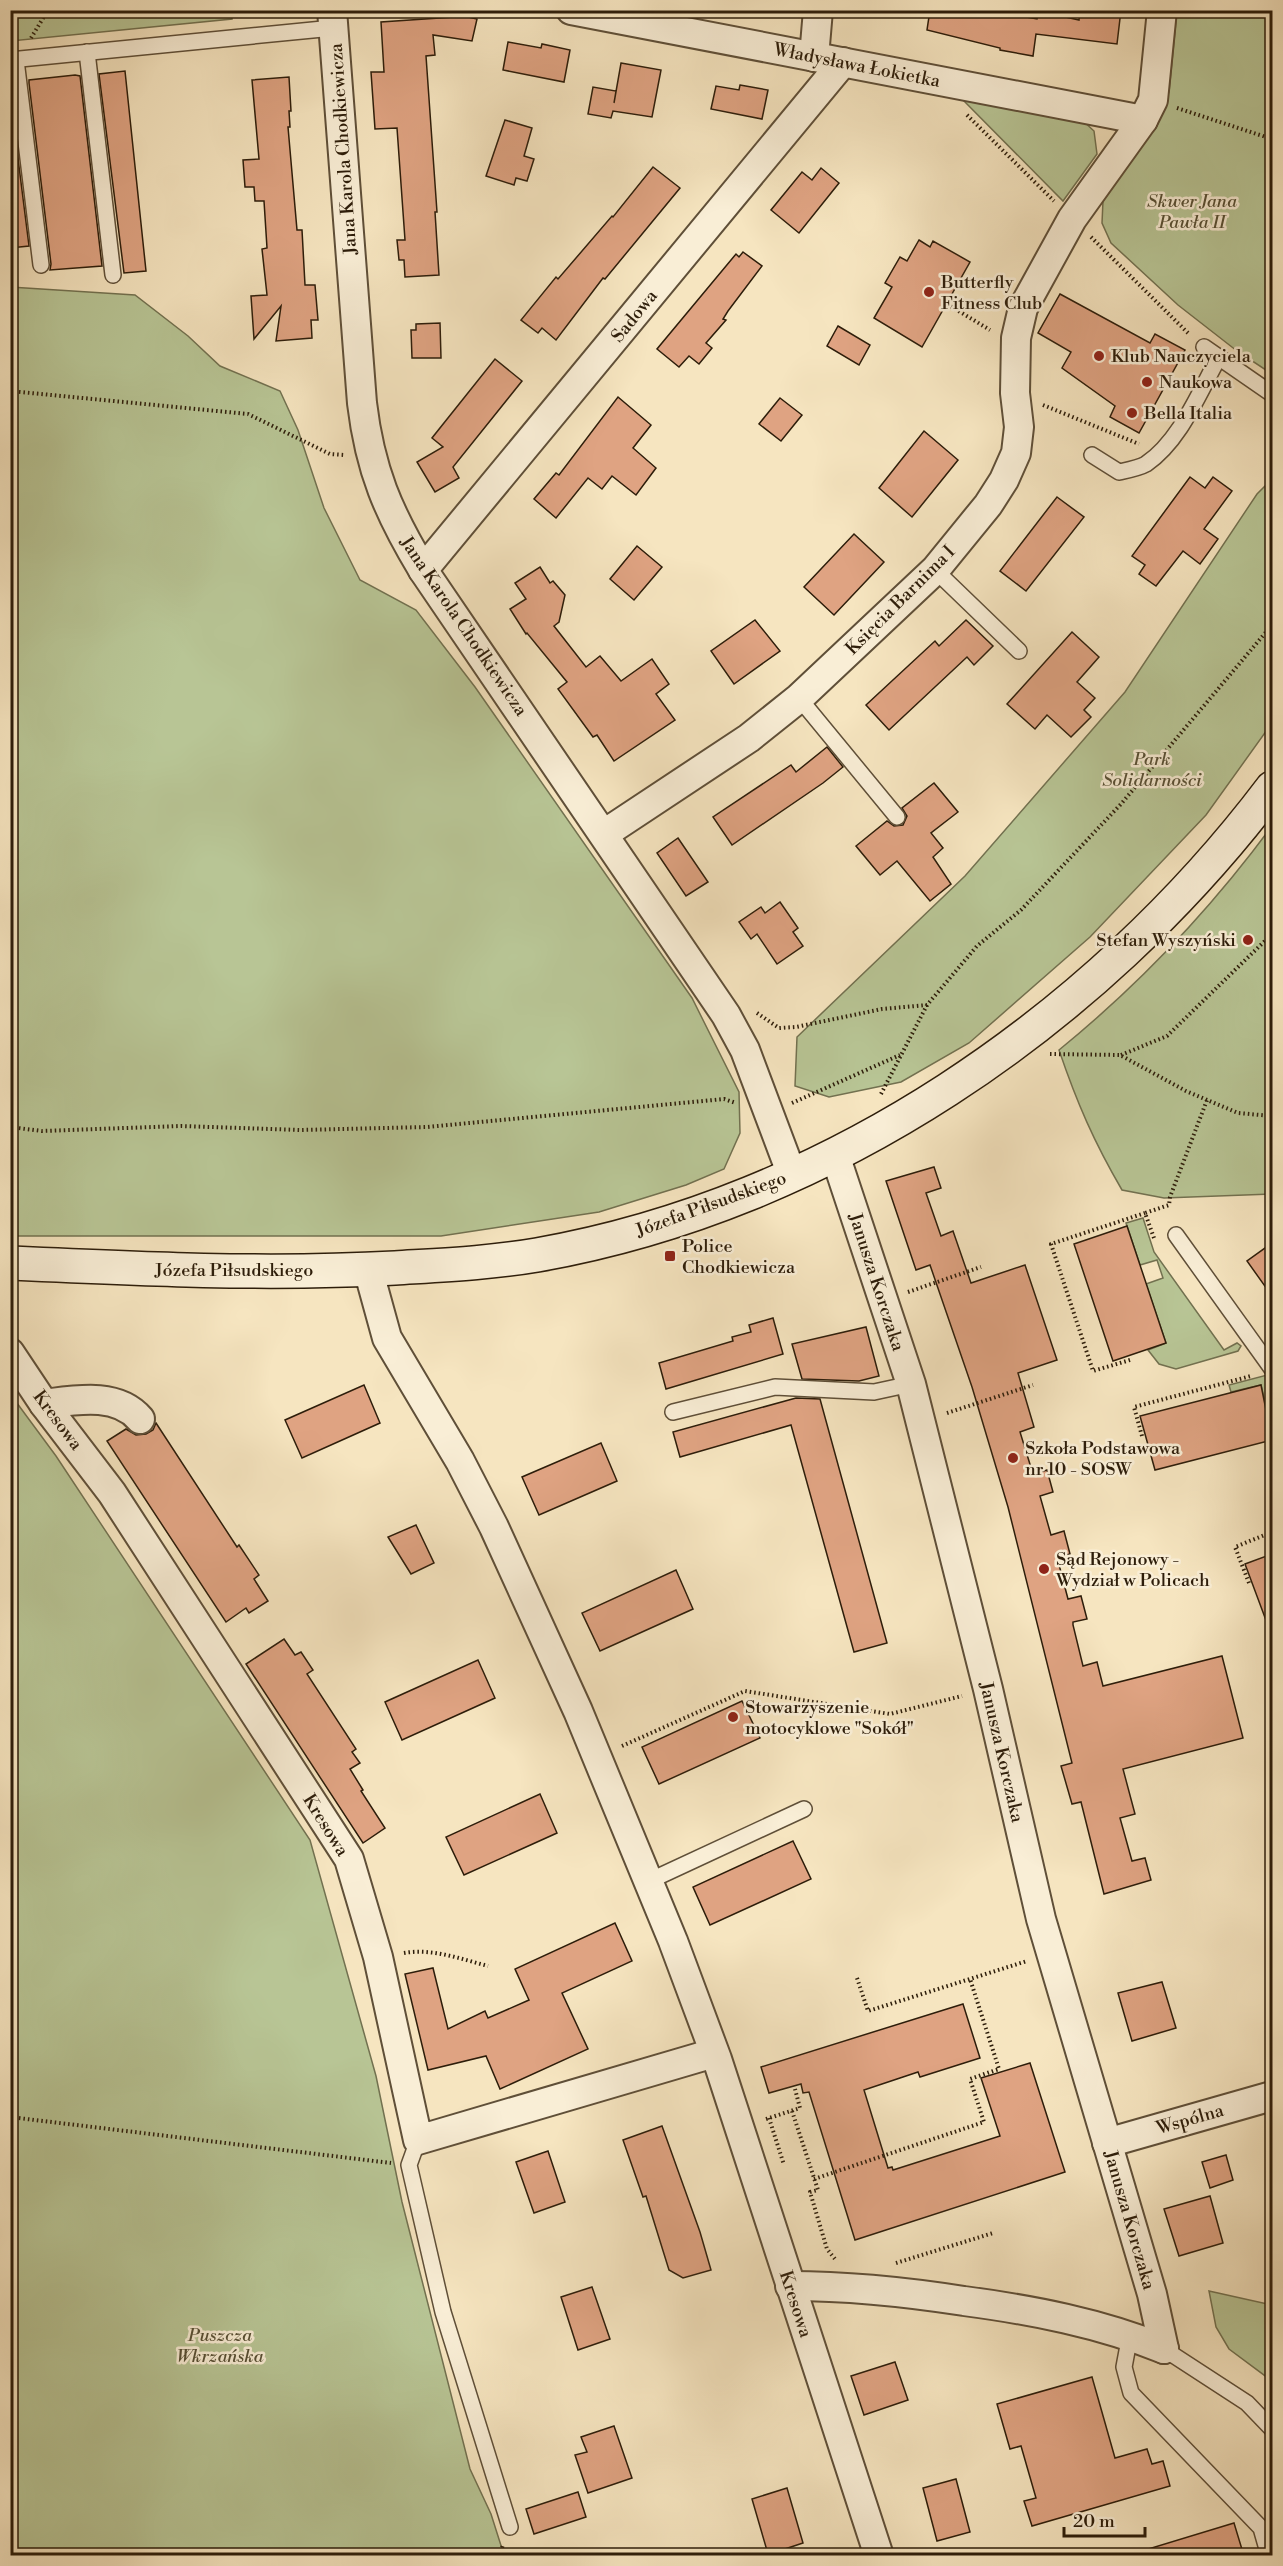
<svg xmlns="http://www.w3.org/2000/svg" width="1283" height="2566" font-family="'Libre Bodoni',serif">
<rect width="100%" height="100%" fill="#f6e5c0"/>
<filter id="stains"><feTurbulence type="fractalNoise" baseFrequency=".00333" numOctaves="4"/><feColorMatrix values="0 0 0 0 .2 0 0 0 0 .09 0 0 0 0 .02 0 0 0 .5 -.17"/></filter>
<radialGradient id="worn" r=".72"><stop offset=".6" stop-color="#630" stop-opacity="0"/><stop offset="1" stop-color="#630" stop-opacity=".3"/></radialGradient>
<g fill="#b8c595" stroke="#727150" stroke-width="1.5">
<path d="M232,10v9l-221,22v-30z"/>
<path d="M1177,11h95v363l-35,-23 -59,-46 -67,-62 -9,-20 1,-22 36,-52 30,-57z"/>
<path d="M960,97l121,22 13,12 3,23 -34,47z"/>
<path d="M10,287l125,8 53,41 32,30 60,25 18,39 26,78 36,72 56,30 59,77 217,311 47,94 1,41 -16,36 -38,16 -87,27 -158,24h-430z"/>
<path d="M1272,479v244l-66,92 -116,122 -121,106 -68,39 -72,15 -34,-11 2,-49 168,-161 160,-184 132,-198z"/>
<path d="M1272,826v368l-108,4 -42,-8c-28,-48 -45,-87 -63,-140 81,-66 151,-140 213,-224z"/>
<path d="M1143,1218l11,34 70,98 13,-7 4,3 -3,5 -62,18 -17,-5 -11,-14 18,-7 -20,-59 17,-6 -6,-18 -17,5 -14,-42z"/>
<path d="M1267,1375l5,8v49l-11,-47 -30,7 -2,-7z"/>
<path d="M11,1395l45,61 254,384 66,236 26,126 68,267 21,45 13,41h-493z"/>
<path d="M1209,2291l63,14v76l-43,-32 -13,-22z"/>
</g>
<g fill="#dfa382" stroke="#2d1d0a" stroke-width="1.5">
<path d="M930,10h57l50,9 2,-8 40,9 1,-10h41l-4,34 -81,-10 -3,22 -33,-6v-2l-73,-18z"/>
<path d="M455,14l22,5 -5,22 -39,-6 2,20 -9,1 11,156h-2l4,63 -34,2 -1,-17h-5l-2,-20h8l-8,-112 -22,1 -4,-57h13l-3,-50 73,-5z"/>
<path d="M508,42l33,6 1,-4 28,6 -6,32 -61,-12z"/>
<path d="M621,63l40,7 -9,47 -39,-6 -2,7 -23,-4 5,-27 23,4 -2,12z"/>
<path d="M125,71l21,200 -22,2 -25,-199z"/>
<path d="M75,75l5,1 22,190 -52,4 1,-6 -22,-181v-3z"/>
<path d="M289,77l2,34h-2l1,16h-2l9,103h5l3,55h10l3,35h-7l1,18 -36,3 5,-35 -27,33 -3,-43 16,-1 -5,-46 5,-1 -3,-47h-9l-1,-14h-9l-2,-27 16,-1 -7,-79z"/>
<path d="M740,85l28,5 -6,29 -51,-10 5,-23 23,4z"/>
<path d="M10,95l19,151 -19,2z"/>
<path d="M505,120l27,8 -8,28 10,3 -7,22 -11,-3 -2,7 -28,-9z"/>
<path d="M653,167l27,21 -75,91 -2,-1 -47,62 -14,-12 -4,5 -17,-13 35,-43 2,2 54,-63 1,1z"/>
<path d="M821,168l18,15 -40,50 -28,-23 31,-38 10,8z"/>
<path d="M919,240l11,7 3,-6 37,21 -48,85 -48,-29 18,-31 -7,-4 15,-26 7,4z"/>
<path d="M743,252l19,14 -34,45 -5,8 3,1 -20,23 6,5 -13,16 -10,-8 -10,11 -22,-18 79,-95 3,3z"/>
<path d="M1060,294l90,49 5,-9 30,16 -46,83 -29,-16 5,-11 -53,-38 9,-16 -33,-19z"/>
<path d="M440,323l1,35h-29l-1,-28h5v-6z"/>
<path d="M838,326l32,19 -11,20 -32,-19z"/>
<path d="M495,359l27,22 -69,86 6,11 -24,14 -18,-30 26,-15 -11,-9z"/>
<path d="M618,397l33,28 -18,23 23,20 -20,27 -24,-19 -10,13 -14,-11 -32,40 -22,-19 22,-26 3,2z"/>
<path d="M780,398l22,17 -21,26 -22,-17z"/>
<path d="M924,431l34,29 -46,57 -33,-29z"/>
<path d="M1190,477l15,11 8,-11 19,14 -28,38 14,10 -18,25 -17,-13 -27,35 -17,-12 6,-9 -13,-9z"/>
<path d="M1057,497l27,20 -58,74 -26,-20z"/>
<path d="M854,534l30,28 -50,53 -30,-28z"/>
<path d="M637,546l25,21 -28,33 -24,-21z"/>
<path d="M540,567l10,16 3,-2 12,14 -6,27 -5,4 32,41 14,-11 21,25 31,-22 17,25 -13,10 19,26 -61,41 -17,-26 -4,2 -35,-48 9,-7 -40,-49 -1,1 -16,-25 16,-10 -11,-16z"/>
<path d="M755,620l25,31 -46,33 -23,-33z"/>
<path d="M966,620l27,26 -19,19 -7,-8 -78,73 -23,-25 69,-64 4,5z"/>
<path d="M1072,632l27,25 -22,25 18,16 -11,12 7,7 -20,20 -24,-22 -12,14 -28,-25z"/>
<path d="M827,747l16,20 -20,16 -91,62 -19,-28 78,-52 5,7z"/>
<path d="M934,783l24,29 -27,21 12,15 -10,9 18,27 -21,17 -33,-40 -17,14 -24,-29 31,-25 7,5 9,-1 4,-9 -5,-8z"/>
<path d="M678,838l30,44 -22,14 -29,-43z"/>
<path d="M780,902l18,26 -5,4 10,14 -26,18 -20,-30 -6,5 -12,-17 22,-15 4,6z"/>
<path d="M934,1167l7,21 -15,5 15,43 12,-5 18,52 54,-18 32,95 -39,13 16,54 -14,5 13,42 14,-4 6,22 -13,4 11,39 13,-4 6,23 -13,3 11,42 13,-3 6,23 -14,3v3l10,41 14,-4 6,24 119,-30 21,82 -120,31 12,45 -15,4 12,43 13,-3 6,22 -47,14 -23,-92 -9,2 -11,-38 11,-3 -64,-256 -36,-120 -42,-122 -14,5 -30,-89z"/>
<path d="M1127,1226l39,117 -53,18 -39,-117z"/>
<path d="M1272,1243v53l-25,-35z"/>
<path d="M773,1318l10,36 -117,35 -7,-26 74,-22 -1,-4 19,-5 -2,-7z"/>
<path d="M866,1327l13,49 -20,5 -57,-2 -10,-35z"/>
<path d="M364,1385l16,38 -78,35 -17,-38z"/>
<path d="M1261,1385l11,55 -117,30 -15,-54z"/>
<path d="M796,1398l24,1 67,244 -33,9 -63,-227 -111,32 -7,-25z"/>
<path d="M156,1423l81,124 2,-2 20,30 -5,4 14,22 -19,12 -3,-5 -20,14 -119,-181 19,-12 10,6 10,-1 7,-4z"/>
<path d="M601,1443l16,38 -78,34 -17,-38z"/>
<path d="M416,1525l18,38 -23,11 -23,-37z"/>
<path d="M1272,1554v77h-2l-25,-67z"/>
<path d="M676,1570l17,39 -93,42 -18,-38z"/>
<path d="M284,1639l11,16 6,-3 12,18 -6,4 49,75 -4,3 8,11 -10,6 13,21 -2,1 24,37 -22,15 -117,-179z"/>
<path d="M478,1660l17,38 -93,42 -17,-38z"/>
<path d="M742,1701l18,37 -101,46 -17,-37z"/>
<path d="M540,1794l17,39 -93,42 -18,-38z"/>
<path d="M793,1841l18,38 -101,46 -17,-38z"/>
<path d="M615,1923l17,38 -70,32 26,56 -88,40 -14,-33 -58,14 -23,-96 28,-6 15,61 37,-18 3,7 41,-18 -14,-31z"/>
<path d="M1162,1982l14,46 -44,13 -14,-48z"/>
<path d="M963,2004l17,54 -60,19 -2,-5 -54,18 24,78 4,-1 1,3 107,-34 -19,-58 49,-15 35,109 -210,68 -46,-148 -6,1 -2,-9 -32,9 -8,-26z"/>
<path d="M662,2126l38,106 11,38 -28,8 -14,-8 -23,-74 -3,1 -20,-57z"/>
<path d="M548,2151l17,51 -31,11 -18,-51z"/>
<path d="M1226,2155l7,25 -23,8 -8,-26z"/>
<path d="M1210,2196l13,47 -44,13 -15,-47z"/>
<path d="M592,2287l18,52 -32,11 -17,-53z"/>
<path d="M895,2362l13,38 -44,15 -13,-39z"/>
<path d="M1092,2377l23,81 32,-9 5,15 11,-3 7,25 -138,40 -8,-25 12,-3 -15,-52 -11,3 -13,-45z"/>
<path d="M614,2426l18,52 -44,15 -13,-38 12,-3 -6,-15z"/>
<path d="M956,2479l14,53 -33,9 -14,-53z"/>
<path d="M787,2488l16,55 -18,6 -4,5h-13l-16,-55z"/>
<path d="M578,2492l8,25 -52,17 -8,-25z"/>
<path d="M1234,2523l10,33h-98l-1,-6z"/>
</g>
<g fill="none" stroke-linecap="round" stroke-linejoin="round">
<defs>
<g id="lane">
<path d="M87,52l26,223"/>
<path d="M10,60l323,-32"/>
<path d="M16,60l25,205"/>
<path d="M1204,347l68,47"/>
<path d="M1092,455l27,17c9,-2 20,-4 27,-8 35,-24 53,-72 73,-107"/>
<path d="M935,570l84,81"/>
<path d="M799,698l98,119"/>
<path d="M1176,1235l96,134"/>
<path d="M673,1412l102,-25 99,5 37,-8"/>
<path d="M649,1881l155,-72"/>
<path d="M418,2140l-9,25 34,147 67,215"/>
<path d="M1130,2335l-6,32 7,26 130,135 8,28"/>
<path d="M1164,2349l83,54 25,26"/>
</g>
<g id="street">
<path d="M332,10l30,393c8,67 26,109 61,167l303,445 19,35 47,125"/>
<path d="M571,10l572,110"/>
<path d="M814,57l4,-47"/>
<path d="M423,570l420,-508"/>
<path d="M604,834l145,-96 50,-40 136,-128 53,-65 16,-25 12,-27 3,-26 -4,-34 1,-55 7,-30 49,-89 71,-99 10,-20 9,-90"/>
<path d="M835,1155l76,229 77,305 53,230 111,375 12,55"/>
<path d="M368,1269l19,69 73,123 34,66 84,184 95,230 44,118 162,497"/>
<path d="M10,1353l34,51 68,89 237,366 29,98 40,183 296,-87"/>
<path d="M44,1404c32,-4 73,-12 96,15"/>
<path d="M1107,2143l165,-47"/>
<path d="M790,2286c58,0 116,6 174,15 68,9 136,22 200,48"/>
</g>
<path id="secondary" d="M10,1263c129,6 257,12 385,5 48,-3 95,-5 142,-13 291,-51 559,-234 735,-467"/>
</defs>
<use href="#lane" stroke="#5f4f38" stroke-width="18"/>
<use href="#street" stroke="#5f4f38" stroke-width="32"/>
<use href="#secondary" stroke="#2d1d0a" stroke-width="36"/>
<g stroke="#2d1d0a" stroke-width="4" stroke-dasharray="1.5 3" stroke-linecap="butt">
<path d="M31,38l17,-28"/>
<path d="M1177,108l95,31"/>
<path d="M967,115l87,86"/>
<path d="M1091,237l97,96"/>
<path d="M947,304l43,26"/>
<path d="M10,391l238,23 82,40 14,1"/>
<path d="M1043,405l96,39"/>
<path d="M757,1013l22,15 17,-1 86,-18 45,-4 50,-59 44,-36 100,-106 151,-179"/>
<path d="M1050,1054l70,1 66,36 52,22 34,3"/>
<path d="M1121,1055l46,-19 105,-102"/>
<path d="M881,1094l46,-89"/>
<path d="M792,1103l108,-48"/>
<path d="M10,1127l32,4 139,-5 119,4 127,-3 297,-28 12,4"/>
<path d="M1154,1238l-9,-25 24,-8 1,-8 37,-97"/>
<path d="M908,1292l73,-25"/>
<path d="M1130,1360l-37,11 -42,-127 94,-31"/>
<path d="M947,1413l86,-28"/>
<path d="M1142,1436l-8,-29 117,-31"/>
<path d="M1249,1583l-14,-36 37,-15"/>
<path d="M622,1746l123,-55 145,23 72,-18"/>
<path d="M404,1953c28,-5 57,6 84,13"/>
<path d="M857,1978l11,33 159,-50"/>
<path d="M792,2111l26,79 -8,2 17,57 8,10"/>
<path d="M10,2117l381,46"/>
<path d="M769,2118l15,47"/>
<path d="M766,2119l34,-11 -5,-19"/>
<path d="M814,2179l170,-57 -14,-43 29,-10 -29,-90"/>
<path d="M896,2263l97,-30"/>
<path d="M499,2556l4,-11"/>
</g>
<use href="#lane" stroke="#f9eed6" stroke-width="15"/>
<use href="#street" stroke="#f9eed6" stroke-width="28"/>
<use href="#secondary" stroke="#f9eed6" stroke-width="33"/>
</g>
<g fill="#8f2418" stroke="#f9eed6" stroke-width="2">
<circle cx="929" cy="292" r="6"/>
<circle cx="1099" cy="356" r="6"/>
<circle cx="1147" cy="382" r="6"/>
<circle cx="1132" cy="413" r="6"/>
<circle cx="1248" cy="940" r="6"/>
<rect x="664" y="1250" width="12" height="12" rx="3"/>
<circle cx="1013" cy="1458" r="6"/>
<circle cx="1044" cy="1569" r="6"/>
<circle cx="733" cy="1717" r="6"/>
</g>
<g text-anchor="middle" stroke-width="5" stroke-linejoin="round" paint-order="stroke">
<g font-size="18" fill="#2d1d0a" stroke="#f9eed6">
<text transform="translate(857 65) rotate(11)" y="6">Władysława Łokietka</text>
<text transform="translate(343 149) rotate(-94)" y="6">Jana Karola Chodkiewicza</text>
<text transform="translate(634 316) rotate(-51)" y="6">Sadowa</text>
<text transform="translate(900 600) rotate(-45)" y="6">Księcia Barnima I</text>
<text transform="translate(464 626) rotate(56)" y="6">Jana Karola Chodkiewicza</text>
<text transform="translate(711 1204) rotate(-20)" y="6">Józefa Piłsudskiego</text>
<text x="234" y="1276">Józefa Piłsudskiego</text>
<text transform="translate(877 1282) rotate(72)" y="6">Janusza Korczaka</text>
<text transform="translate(58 1420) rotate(53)" y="6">Kresowa</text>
<text transform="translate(1002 1752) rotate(77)" y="6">Janusza Korczaka</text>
<text transform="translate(326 1825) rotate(58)" y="6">Kresowa</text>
<text transform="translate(1190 2119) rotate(-16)" y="6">Wspólna</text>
<text transform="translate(1130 2220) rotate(74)" y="6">Janusza Korczaka</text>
<text transform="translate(796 2304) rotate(72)" y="6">Kresowa</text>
</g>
<g font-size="18" font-style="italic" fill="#574f34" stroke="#f9eed6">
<text x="1192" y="207">Skwer Jana<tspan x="1192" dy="21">Pawła II</tspan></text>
<text x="1152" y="765">Park<tspan x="1152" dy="21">Solidarności</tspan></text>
<text x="220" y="2341">Puszcza<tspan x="220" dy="21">Wkrzańska</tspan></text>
</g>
<g font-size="18" fill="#2d1d0a" stroke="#f9eed6" text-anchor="start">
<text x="941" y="288">Butterfly<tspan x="941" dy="21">Fitness Club</tspan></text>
<text x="1111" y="362">Klub Nauczyciela</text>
<text x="1159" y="388">Naukowa</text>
<text x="1144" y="419">Bella Italia</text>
<text x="1236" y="946" text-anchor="end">Stefan Wyszyński</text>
<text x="682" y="1252">Police<tspan x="682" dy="21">Chodkiewicza</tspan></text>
<text x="1025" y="1454">Szkoła Podstawowa<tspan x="1025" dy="21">nr 10 - SOSW</tspan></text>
<text x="1056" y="1565">Sąd Rejonowy -<tspan x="1056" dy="21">Wydział w Policach</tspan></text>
<text x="745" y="1713">Stowarzyszenie<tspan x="745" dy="21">motocyklowe "Sokół"</tspan></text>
</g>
</g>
<rect width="1283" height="2566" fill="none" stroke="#f6e5c0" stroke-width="36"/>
<rect x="12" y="12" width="1259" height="2542" fill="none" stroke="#2d1d0a" stroke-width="3"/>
<rect x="18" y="18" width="1247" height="2530" fill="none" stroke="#2d1d0a" stroke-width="1.5"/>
<path d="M1064 2527v9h81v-9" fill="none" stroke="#2d1d0a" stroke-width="3"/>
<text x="1073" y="2527" font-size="18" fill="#2d1d0a" stroke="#f9eed6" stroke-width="4.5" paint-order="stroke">20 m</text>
<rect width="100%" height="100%" filter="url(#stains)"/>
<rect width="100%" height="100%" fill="url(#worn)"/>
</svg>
